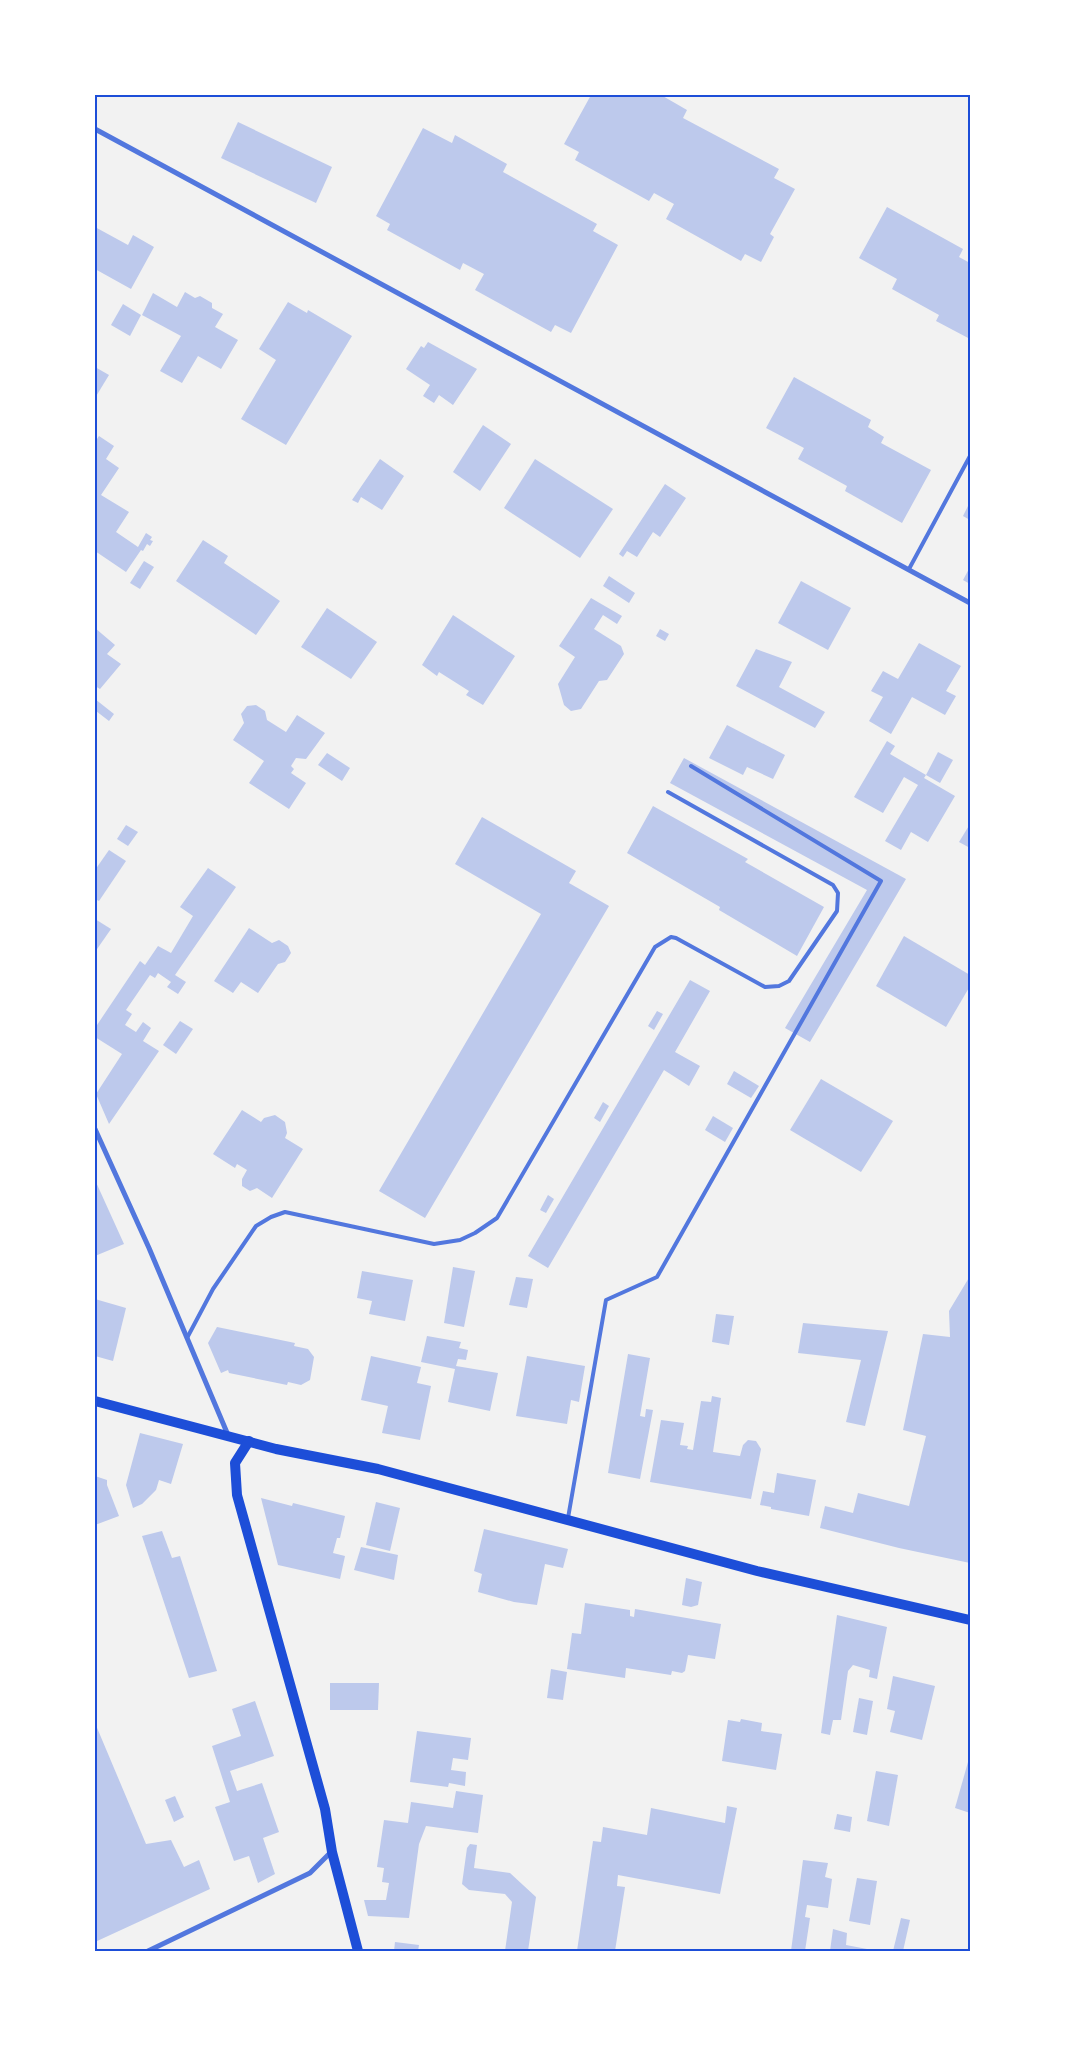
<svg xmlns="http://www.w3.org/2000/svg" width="1065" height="2046" font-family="'Exo 2',sans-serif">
<rect width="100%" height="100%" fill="#f2f2f2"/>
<g fill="#bdc9ec">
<path d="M591,95h70l26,15 -4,8 96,51 -5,9 21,11 -25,45 4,3 -13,25 -16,-8 -4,7 -75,-42 8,-15 -20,-11 -5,8 -74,-41 4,-8 -15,-8z"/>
<path d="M238,122l94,45 -16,36 -95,-45z"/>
<path d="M423,128l29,15 3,-8 52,29 -4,8 94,52 -4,7 25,14 -47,88 -16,-8 -4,7 -76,-42 9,-16 -21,-11 -3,7 -73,-40 3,-6 -14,-8z"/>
<path d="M887,207l76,42 -4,8 11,6v76l-34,-18 3,-6 -47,-26 5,-10 -38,-21z"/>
<path d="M95,227l33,18 5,-10 21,12 -23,42 -36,-20z"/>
<path d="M185,292l10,6 5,-2 12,7v5l11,6 -8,13 23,13 -17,29 -23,-13 -16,27 -22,-12 21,-35 -39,-21 11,-22 24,14z"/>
<path d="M288,302l19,11 1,-3 44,26 -66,109 -45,-26 35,-59 -17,-11z"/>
<path d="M123,304l18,11 -11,21 -19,-11z"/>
<path d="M428,342l49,27 -24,36 -14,-10 -5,8 -11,-7 7,-11 -24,-16 15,-23 3,2z"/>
<path d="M95,367l14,8 -14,23z"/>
<path d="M794,377l77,43 -3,7 16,10 -3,6 50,27 -29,53 -57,-32 2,-5 -49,-27 6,-11 -38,-20z"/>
<path d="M483,425l28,19 -31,47 -27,-19z"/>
<path d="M99,436l15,10 -8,13 13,9 -18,27 28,17 -13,20 22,15 8,-14 6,4 -2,3 3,1 -3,5 -3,-2 -4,7 -2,-1 -15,22 -31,-21v-97l2,-3 -2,-2v-7z"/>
<path d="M380,459l24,17 -22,34 -21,-13 -3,6 -6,-3z"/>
<path d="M535,459l78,50 -33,49 -76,-50z"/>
<path d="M665,484l21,14 -26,39 -7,-5 -16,25 -10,-6 -4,6 -4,-3z"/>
<path d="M970,502v18l-7,-4z"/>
<path d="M203,540l25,16 -4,7 56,38 -24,34 -80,-54z"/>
<path d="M144,561l10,6 -14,22 -10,-6z"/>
<path d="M970,567v17l-7,-4z"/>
<path d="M609,576l26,17 -6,10 -26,-17z"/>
<path d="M801,581l50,27 -23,42 -50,-27z"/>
<path d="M591,598l31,18 -5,8 -14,-9 -9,14 27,17 3,8 -17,26 -8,1 -18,28 -10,2 -7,-6 -6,-21 17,-27 -16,-11z"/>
<path d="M327,608l50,34 -26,37 -50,-32z"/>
<path d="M453,615l62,41 -32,49 -17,-10 3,-4 -30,-19 -2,4 -15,-11z"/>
<path d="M95,628l20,17 -8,9 14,10 -21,25 -5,-3z"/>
<path d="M660,629l9,5 -4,7 -9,-5z"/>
<path d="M919,643l42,23 -15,25 10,5 -11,19 -33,-18 -21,37 -22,-13 14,-24 -12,-6 12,-20 15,8z"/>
<path d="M756,649l36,13 -13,25 46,25 -10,16 -79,-42z"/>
<path d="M95,699l19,15 -5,7 -13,-10 -1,2z"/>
<path d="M256,705l9,6 2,9 19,12 11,-17 28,18 -19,26 -10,-1 -5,8 3,3 -3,4 15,10 -17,26 -40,-26 15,-22 -31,-21 11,-17 -3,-9 6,-8z"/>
<path d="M727,725l58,30 -12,24 -26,-12 -4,8 -34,-17z"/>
<path d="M887,741l8,5 -5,8 36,21 -2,3 31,18 -27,46 -17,-10 -10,18 -16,-9 33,-56 -14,-8 -21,36 -29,-16z"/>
<path d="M938,752l15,8 -13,23 -14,-8z"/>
<path d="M327,753l23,15 -8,13 -24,-16z"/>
<path d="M684,758l222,121 -96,163 -25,-14 82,-138 -197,-107z"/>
<path d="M653,806l95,53 -3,3 79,45 -27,49 -78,-46 1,-3 -93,-54z"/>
<path d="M482,817l94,54 -7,12 40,23 -184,312 -46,-27 162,-277 -86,-50z"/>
<path d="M970,824v24l-11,-6z"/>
<path d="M126,825l12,7 -10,14 -11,-7z"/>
<path d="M109,850l17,11 -27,40 -4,-2v-29z"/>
<path d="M208,868l28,19 -61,88 11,7 -8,12 -11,-7 4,-5 -13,-9 -3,5 -5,-3 -24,35 6,4 -7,11 11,7 7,-10 8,6 -8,13 16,10 -50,73 -13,-30 26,-40 -27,-17v-9l45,-67 5,4 13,-19 13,7 22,-37 -13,-9z"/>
<path d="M95,919l16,10 -16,23z"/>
<path d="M249,928l23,15 7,-3 9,6 3,7 -6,9 -7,2 -20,29 -17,-11 -8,11 -19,-12z"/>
<path d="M904,936l66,39v11l-24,41 -70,-41z"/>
<path d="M690,980l20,11 -35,61 25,14 -11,20 -25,-16 -116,198 -20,-12z"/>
<path d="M657,1011l6,3 -9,16 -6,-4z"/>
<path d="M180,1021l13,8 -17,25 -13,-9z"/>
<path d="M734,1071l25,15 -8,12 -24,-14z"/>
<path d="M821,1079l72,42 -32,51 -71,-42z"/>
<path d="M603,1102l6,4 -9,16 -6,-4z"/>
<path d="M242,1110l19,12 3,-4 11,-3 10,7 2,11 -2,5 18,11 -31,49 -15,-10 -7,3 -8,-5v-7l5,-9 -10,-6 -2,4 -22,-14z"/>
<path d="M713,1116l20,12 -8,14 -20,-12z"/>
<path d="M95,1180l29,64 -29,12v-21l2,-1 -2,-5z"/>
<path d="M548,1195l6,4 -8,14 -6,-3z"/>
<path d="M453,1267l22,4 -11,56 -20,-4z"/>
<path d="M362,1271l51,9 -8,41 -36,-7 3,-13 -15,-3z"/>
<path d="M970,1276v287l-71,-15 -79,-20 5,-22 28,7 5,-20 51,13 17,-70 -23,-6 20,-96 27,3 -1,-26z"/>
<path d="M516,1277l17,2 -6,29 -18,-3z"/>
<path d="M95,1299l31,9 -13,53 -18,-5z"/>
<path d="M716,1314l18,2 -5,29 -17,-3z"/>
<path d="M803,1323l85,8 -23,95 -19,-4 15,-62 -63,-7z"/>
<path d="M217,1327l78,16 -1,3 14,3 6,8 -4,23 -9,5 -13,-3 -1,3 -58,-12 -1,-3 -7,3 -13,-30z"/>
<path d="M427,1336l34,6 -2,6 9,2 -2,10 -8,-1 -2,7 42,7 -8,38 -42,-9 7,-33 -34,-7z"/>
<path d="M628,1354l22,4 -10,58 5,1 1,-8 7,1 -13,69 -32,-6z"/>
<path d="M371,1356l50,11 -4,16 14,3 -11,54 -38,-7 6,-27 -27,-6z"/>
<path d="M527,1356l58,10 -6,36 -8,-2 -4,24 -51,-8z"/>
<path d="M712,1396l9,2 -8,54 27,4 3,-11 5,-5 8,1 5,8 -10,50 -101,-17 11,-62 23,3 -4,22 8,1 -1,3 6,1 8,-49 10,1z"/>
<path d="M140,1433l43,11 -12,40 -12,-4 -3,10 -14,14 -9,4 -7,-23z"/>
<path d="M777,1473l39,7 -7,36 -38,-7v-2l-11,-2 3,-14 11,2z"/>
<path d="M95,1476l12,4v5l12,31 -24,9z"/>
<path d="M261,1498l31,8 1,-3 52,13 -5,22h-3l-4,15 12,3 -5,23 -62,-14z"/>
<path d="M376,1502l24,6 -10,43 -24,-6z"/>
<path d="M484,1529l84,20 -5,19 -18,-4 -8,41 -23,-3 -36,-10 4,-18 -8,-3z"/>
<path d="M162,1531l10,27 8,-2 37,115 -28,7 -47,-142z"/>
<path d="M361,1547l37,8 -4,25 -40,-10z"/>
<path d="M686,1578l16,4 -4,23 -7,2 -9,-2z"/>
<path d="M585,1603l45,7v6l4,1 1,-8 86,15 -6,35 -27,-4 -3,16 -3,2 -10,-2 -1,4 -45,-7 -1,10 -58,-9 5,-36 9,1z"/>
<path d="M837,1615l50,12 -10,52 -8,-2 1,-7 -17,-5 -5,6 -7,49h-8l-3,15 -9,-2z"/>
<path d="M551,1669l16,3 -4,28 -16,-2z"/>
<path d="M893,1676l42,10 -13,54 -32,-8 5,-21 -8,-2z"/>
<path d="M330,1683h49l-1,27h-48z"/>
<path d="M859,1698l14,3 -6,34 -14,-3z"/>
<path d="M255,1701l19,55 -44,15 7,20 25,-8 17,49 -16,6 12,36 -17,9 -9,-27 -15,5 -19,-54 15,-5 -18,-56 29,-10 -9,-27z"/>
<path d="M741,1719l21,4 -1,8 21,3 -6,36 -54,-9 6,-41 12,2z"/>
<path d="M95,1723l51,121 25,-4 13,27 15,-7 11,29 -115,53z"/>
<path d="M417,1731l54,7 -3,22 -15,-2 -2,12 15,2 -1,14 -16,-3 -1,4 -38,-5z"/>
<path d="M968,1762h2v51l-15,-5z"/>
<path d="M876,1771l22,4 -9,51 -22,-5z"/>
<path d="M456,1791l27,4 -5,38 -52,-7 -7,18 -10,74 -41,-2 -4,-16h22l3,-17 -7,-1 2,-14 -7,-1 7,-47 24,3 3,-21 42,6z"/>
<path d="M175,1796l9,21 -10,5 -9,-22z"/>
<path d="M727,1806l10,2 -17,86 -102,-19 -1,11 8,1 -10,64h-38l16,-110 8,1 2,-15 44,8 4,-27 74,15z"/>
<path d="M837,1814l15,3 -2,15 -16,-3z"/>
<path d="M470,1844l7,1 -3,23 36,5 26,24 -8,54h-23l7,-49 -7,-8 -36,-4 -7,-6 5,-36z"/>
<path d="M803,1860l25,3 -3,14 7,2 -4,29 -21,-3 -2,12 5,1 -5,33h-14z"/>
<path d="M857,1878l20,3 -7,44 -21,-4z"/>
<path d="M901,1918l9,2 -7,31h-10z"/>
<path d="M833,1929l14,4 -1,12 21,4 -1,2h-36z"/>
<path d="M395,1942l24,3 -1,6h-24z"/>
</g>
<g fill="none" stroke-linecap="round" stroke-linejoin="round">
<g stroke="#5277de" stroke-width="4">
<path d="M909,569l61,-113"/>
<path d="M187,1338l26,-49 43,-63 15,-9 14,-5 149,32 26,-4 15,-7 22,-15 158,-271 16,-10 5,1 89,49 14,-1 10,-5 48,-70 1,-18 -5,-8 -165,-93"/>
<path d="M568,1518l38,-218 51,-23 224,-396 -190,-115"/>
</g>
<g stroke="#5277de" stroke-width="5">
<path d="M95,129l875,474"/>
<path d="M95,1129l54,119 79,187"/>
<path d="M148,1951l162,-78 21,-21"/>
</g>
<g stroke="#1d4ed8" stroke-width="10">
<path d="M95,1401l181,48 102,20 379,102 213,49"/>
<path d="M249,1441l-14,22 2,32 88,314 7,43 26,99"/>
</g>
</g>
<rect width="1065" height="2046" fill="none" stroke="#ffffff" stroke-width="192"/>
<rect x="96" y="96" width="873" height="1854" fill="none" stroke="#1d4ed8" stroke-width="2"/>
</svg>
